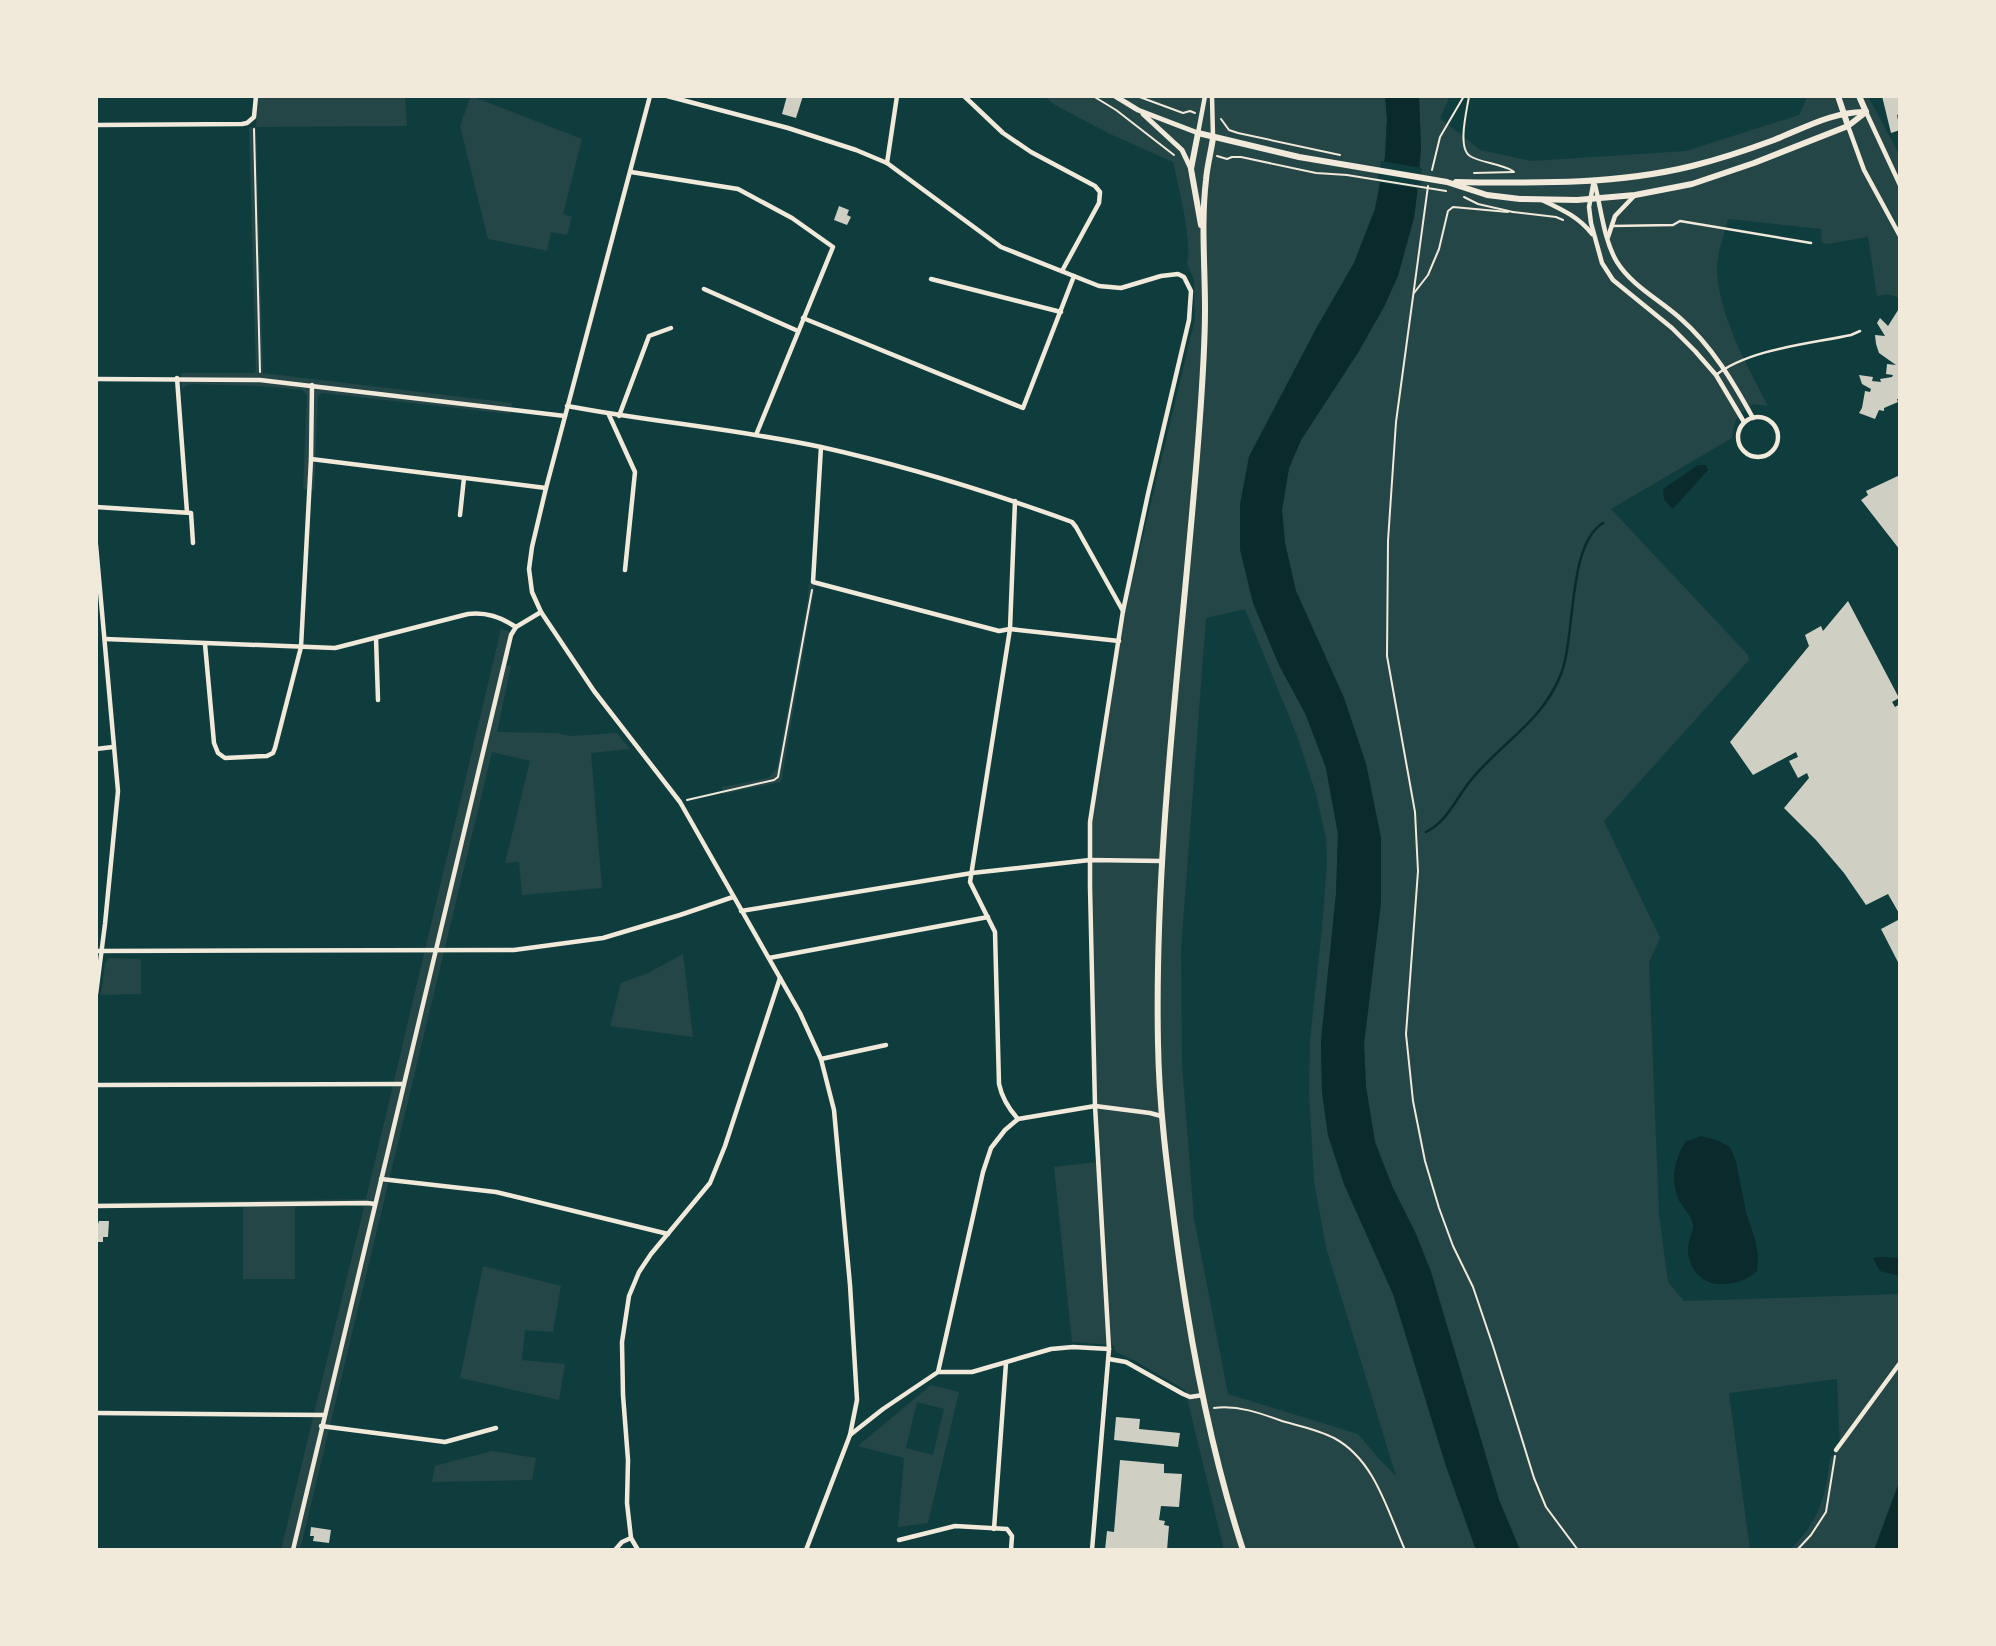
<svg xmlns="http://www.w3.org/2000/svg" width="1996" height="1646" font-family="'Exo 2',sans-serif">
<rect width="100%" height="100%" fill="#0f3d3e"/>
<g fill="#244646" fill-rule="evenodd">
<path d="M258,96h147l2,30 -151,1 7,246 249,30 -1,11 -189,-21 -4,3 -4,94 -11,-1 4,-94 -5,-5 -42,-4 -68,-2 -5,1 -5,4 -1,-16h73l2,-2 -7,-244h7z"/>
<path d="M471,96l111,43 -19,75 9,3 -5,18 -16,-3 -4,19 -59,-12 -28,-113z"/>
<path d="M1044,96h341l2,23 -2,38 -10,52 -21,54 -37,64 -68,129 -9,49v44l13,54 26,62 27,50 20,53 12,66 -2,60 -15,147 1,51 6,43 16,49 49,110 53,172 30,84h-252l-39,-160 -48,-28 -21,-10 -2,-7 -42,-3 -18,-175 43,-5 -7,-214 1,-125 36,-220 68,-284 -1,-39 -7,-16c6,-21 -9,-79 -14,-102l-63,-28 -55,-29zM1245,609l53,129 18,56 10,44 1,26 -5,64 -12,112 -1,52 5,89 12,66 70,229 -17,-17 -21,-25 -130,-40 -34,-176 -12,-154 -1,-114 25,-332z"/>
<path d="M1419,96h31l-10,22 40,32 52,11 154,-10 113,-36 7,-15v-4h62l32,60v142l-13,-4 -10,2 -9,-59 -41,7 -5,-1 -1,-14 -93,-10c-4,17 -12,36 -11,54 4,47 30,92 51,133l-15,-2c-16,11 -18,14 -21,34l-121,71 137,146 1,5 -145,161 56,117 -11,24 10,253 9,67 16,19 216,-7v186l-26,70h-84c30,-31 35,-50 40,-92l10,-9 -3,-70 -108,14 21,157h-230l-21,-50 -68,-228 -15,-38 -24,-48 -17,-44 -9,-55 -2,-43 17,-142v-64l-15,-74 -22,-66 -48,-107 -11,-48 -3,-33 7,-42 12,-28 58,-89 62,-202z"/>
<path d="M809,583l6,2 -34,197 -58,12 -1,-7 46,-9 9,-10 31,-170z"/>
<path d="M501,629l13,4 -8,32 5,1 -14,66 60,1 14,3 46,-3 13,16 -39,4 11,135 -80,7 -3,-33 -14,1 25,-102 -38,-9 -192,798h-19l83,-343 -2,-1 -67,1v72h-52v-72l-147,1v-5l270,-4z"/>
<path d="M683,954l10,83 -83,-11 11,-43 27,-10z"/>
<path d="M109,958l32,1v35l-40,1 4,-32z"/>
<path d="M483,1266l78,20 -8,46 -28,-2 -3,30 43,4 -6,36 -99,-22z"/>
<path d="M931,1385l28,7 -31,131 -30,4 6,-69 -46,-12zM917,1402l27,7 -11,46 -27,-7z"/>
<path d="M492,1451l44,7 -4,22 -100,2 3,-16z"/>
</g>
<g fill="#0a2a2b">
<path d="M1385,96h34l2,53 -4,46 -3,23 -16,58 -13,29 -26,46 -58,89 -12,28 -7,42 3,33 11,48 48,107 22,66 15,74v64l-17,142 2,43 9,55 17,44 24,48 15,38 68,228 21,50h-44l-30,-84 -53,-172 -49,-110 -16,-49 -6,-43 -1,-51 15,-147 2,-60 -12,-66 -20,-53 -27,-50 -26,-62 -13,-54v-44l9,-48 68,-130 37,-64 21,-54 10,-52 2,-38z"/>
<path d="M1698,465h8l2,5 -35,39 -9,-9 -1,-11z"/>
<path d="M1701,1136l16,4 13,7 6,14 10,51 9,27 3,16 -1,16c-11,10 -20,12 -34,13 -24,2 -39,-21 -34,-43 2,-8 6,-12 3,-20 -3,-9 -11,-15 -14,-23 -8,-20 -3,-38 7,-56z"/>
<path d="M1882,1257l18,1v18l-20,-5 -7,-13z"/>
<path d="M1900,1480v70h-26z"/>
</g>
<path fill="#0f3d3e" d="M1381,161l41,7 -1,21 -44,-7z"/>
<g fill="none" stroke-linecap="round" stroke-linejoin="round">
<path stroke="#0a2a2b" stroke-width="2.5" d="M1426,832c22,-11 30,-34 45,-52 30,-37 72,-59 90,-106 15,-38 6,-129 42,-151"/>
</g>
<g fill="#cfcfc3">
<path d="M787,96h16l-7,22 -14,-4z"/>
<path d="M1882,96h18v18l-3,1 3,15 -9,3z"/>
<path d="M839,206l10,4 -2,5 4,2 -4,8 -13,-5z"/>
<path d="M1900,307v21l-2,-1 2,13v59h-3l1,3 -14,6v3l-5,-1 -4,9 -16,-6 3,-5 3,-17 5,1 1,-3 -9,-5 -3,-9 14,2 -1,4 9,1 -1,-3 12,-2 1,-2 -7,-1 1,-10 9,1 -17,-12 -3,-9 -1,-9 10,1 -8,-13 3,-5 8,8z"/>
<path d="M1900,475v75l-39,-50 7,-5 -2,-4z"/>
<path d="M1848,601l51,97 -7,4 3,5 5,-3v211l-12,-21 -22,11 -22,-32 -28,-33 -32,-32 25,-30 -2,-5 -9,5 -9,-17 9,-4 -2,-5 -43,23 -23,-33 79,-96 -4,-11 16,-9 2,5z"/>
<path d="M1900,919v47l-19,-37z"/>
<path d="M99,1221h10l-1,16h-5v5h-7v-18h2z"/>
<path d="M1116,1417l24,2 -1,10 41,4 -2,14 -64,-7z"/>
<path d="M1120,1460l44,4v9l18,1 -3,33 -18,-1 -2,14 6,1 -1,4 5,1 -2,24h-62l2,-19 7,1z"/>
<path d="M311,1527l20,3 -2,13 -16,-2 1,-5h-4z"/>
</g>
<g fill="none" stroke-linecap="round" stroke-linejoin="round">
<g stroke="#f1e9da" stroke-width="2">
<path d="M1093,96l23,14 58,45"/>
<path d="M1137,96l46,17 7,-2 5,2"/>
<path d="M1469,96c-2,14 -12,52 1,60 11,7 29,7 43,15"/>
<path d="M1221,119l8,11 9,3 102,22"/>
<path d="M254,129l6,243"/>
<path d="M1217,156l10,3 5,-2h9l75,16 31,2 99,16"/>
<path d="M1432,170l8,-33 24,-41"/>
<path d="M1474,173l40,-1"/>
<path d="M1428,186l-32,236 -8,119 -1,115 28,156 3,59 -12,163 7,67 12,60 14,47 14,38 20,41 20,59 41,132 12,29 32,43"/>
<path d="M1464,197l14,7 35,8"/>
<path d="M1513,212l43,5 7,3"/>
<path d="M1414,293l14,-18 11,-26 9,-38 5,-4 55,5"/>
<path d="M687,800l87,-20 4,-3 34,-187"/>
<path d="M1214,1408c24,-3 46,5 68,13 17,5 37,9 52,17 41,22 53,72 71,112"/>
<path d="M1797,1550l14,-15 15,-23 9,-56"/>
</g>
<g stroke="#f1e9da" stroke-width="2.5">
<path d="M1611,226l62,-1 7,-4 131,22"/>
<path d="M1716,375c33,-26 93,-31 135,-40l9,-4"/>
</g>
<g stroke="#f1e9da" stroke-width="4.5">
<path d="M650,96l-104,392 -14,59 -3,22 3,23 9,20 53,79 86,111 120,211 21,46 13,51 16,175 7,115 -7,35 -44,115"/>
<path d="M667,96l121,32 68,22 31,13 114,84 98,39 22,2 40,-12 17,-2 6,3 7,14 -2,29 -41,174 -25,117 -33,211v65l5,219 14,243 -17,201"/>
<path d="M964,96l39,37 28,19 64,34 5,6 -1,11 -37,68"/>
<path d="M1212,96l1,41"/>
<path d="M1866,112l34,73"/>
<path d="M96,125l146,-1 5,-1 7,-6 2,-21"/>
<path d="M1848,126l16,44 36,66"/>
<path d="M1198,133l7,-37"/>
<path d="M887,163l10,-67"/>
<path d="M631,172l107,17 54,29 41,29 -77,188"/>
<path d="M1594,180l-5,27 2,16 11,40 11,17 59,48 23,23 21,24 28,47"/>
<path d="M1595,185c6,23 9,56 22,77 15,24 43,38 64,57 31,27 52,63 72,99"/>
<path d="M1542,200c19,9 37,17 50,34"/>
<path d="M1608,237l7,-21 20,-21"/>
<path d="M931,279l130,33"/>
<path d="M704,289l94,42"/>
<path d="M803,318l220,90 51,-132"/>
<path d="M177,378l10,134"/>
<path d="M96,379l164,1 305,36"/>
<path d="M567,406c85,16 170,23 254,41 85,19 169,45 251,75l4,5 47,84"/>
<path d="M609,415l26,57 -10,98"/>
<path d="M619,416l30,-80 22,-8"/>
<circle cx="1758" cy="437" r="20"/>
<path d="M821,447l-8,135 186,49 11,-2 109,12"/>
<path d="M311,459l235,29"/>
<path d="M1015,501l-5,128 -40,253 25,50 4,152c3,14 9,24 19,35"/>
<path d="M96,507l95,6 2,30"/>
<path d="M460,515l4,-37"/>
<path d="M96,545l22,246 -13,133 -9,70"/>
<path d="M376,638l2,62"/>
<path d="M105,639l230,9 133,-34c19,-2 32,3 48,13"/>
<path d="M205,644l9,99 4,10 7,5 42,-2 6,-3 2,-5 26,-101 10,-188 1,-74"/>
<path d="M96,749l17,-2"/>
<path d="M741,911l231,-38 118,-13 72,1"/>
<path d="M96,951l418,-1 89,-12 77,-23 53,-18"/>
<path d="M769,958l219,-41"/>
<path d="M821,1059l65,-14"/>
<path d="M96,1085l307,-1"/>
<path d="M381,1179l115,13 172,42"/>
<path d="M96,1206l271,-3 8,1"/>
<path d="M1109,1359l17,3 57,32 7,3 13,-2"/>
<path d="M938,1372l45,-200 8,-24 14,-18 13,-11 77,-13 55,7 11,3"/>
<path d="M96,1413l229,2"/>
<path d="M321,1426l124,16 51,-14"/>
<path d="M850,1435l33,-26 55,-37h34l79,-23 22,-2 36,2"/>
<path d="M1836,1450l64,-87"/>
<path d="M994,1529l12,-166"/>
<path d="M899,1540l56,-14 52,3 5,7 -1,14"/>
<path d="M293,1550l218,-915 5,-8 25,-15"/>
<path d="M615,1550l7,-8 9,-4"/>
<path d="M638,1550l-7,-12 -4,-35 1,-43 -5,-65 -1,-53 7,-46 10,-24 12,-18 59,-71 15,-37 55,-168"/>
</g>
<g stroke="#f1e9da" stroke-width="5">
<path d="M1115,96l23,14 60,23"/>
<path d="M1143,114l39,36 9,19"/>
</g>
<g stroke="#f1e9da" stroke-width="6">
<path d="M1838,96l10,30"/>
<path d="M1859,96l7,16"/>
<path d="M1213,138c-2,14 -6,28 -7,42 -5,42 -1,86 -1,129 0,40 -3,81 -6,121 -15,204 -45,408 -41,613 1,63 9,124 17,185 14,109 34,218 68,322"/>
<path d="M1456,182c79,1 159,3 236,-16 28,-7 55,-16 82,-26 28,-11 60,-29 92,-28"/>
<path d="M1201,225l-10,-56 7,-36 101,24 148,25 40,13 33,4 57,1 58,-5 57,-11 62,-21 94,-37 18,-14"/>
</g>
</g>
<rect width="1996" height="1646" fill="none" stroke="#f1e9da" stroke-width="196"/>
</svg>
